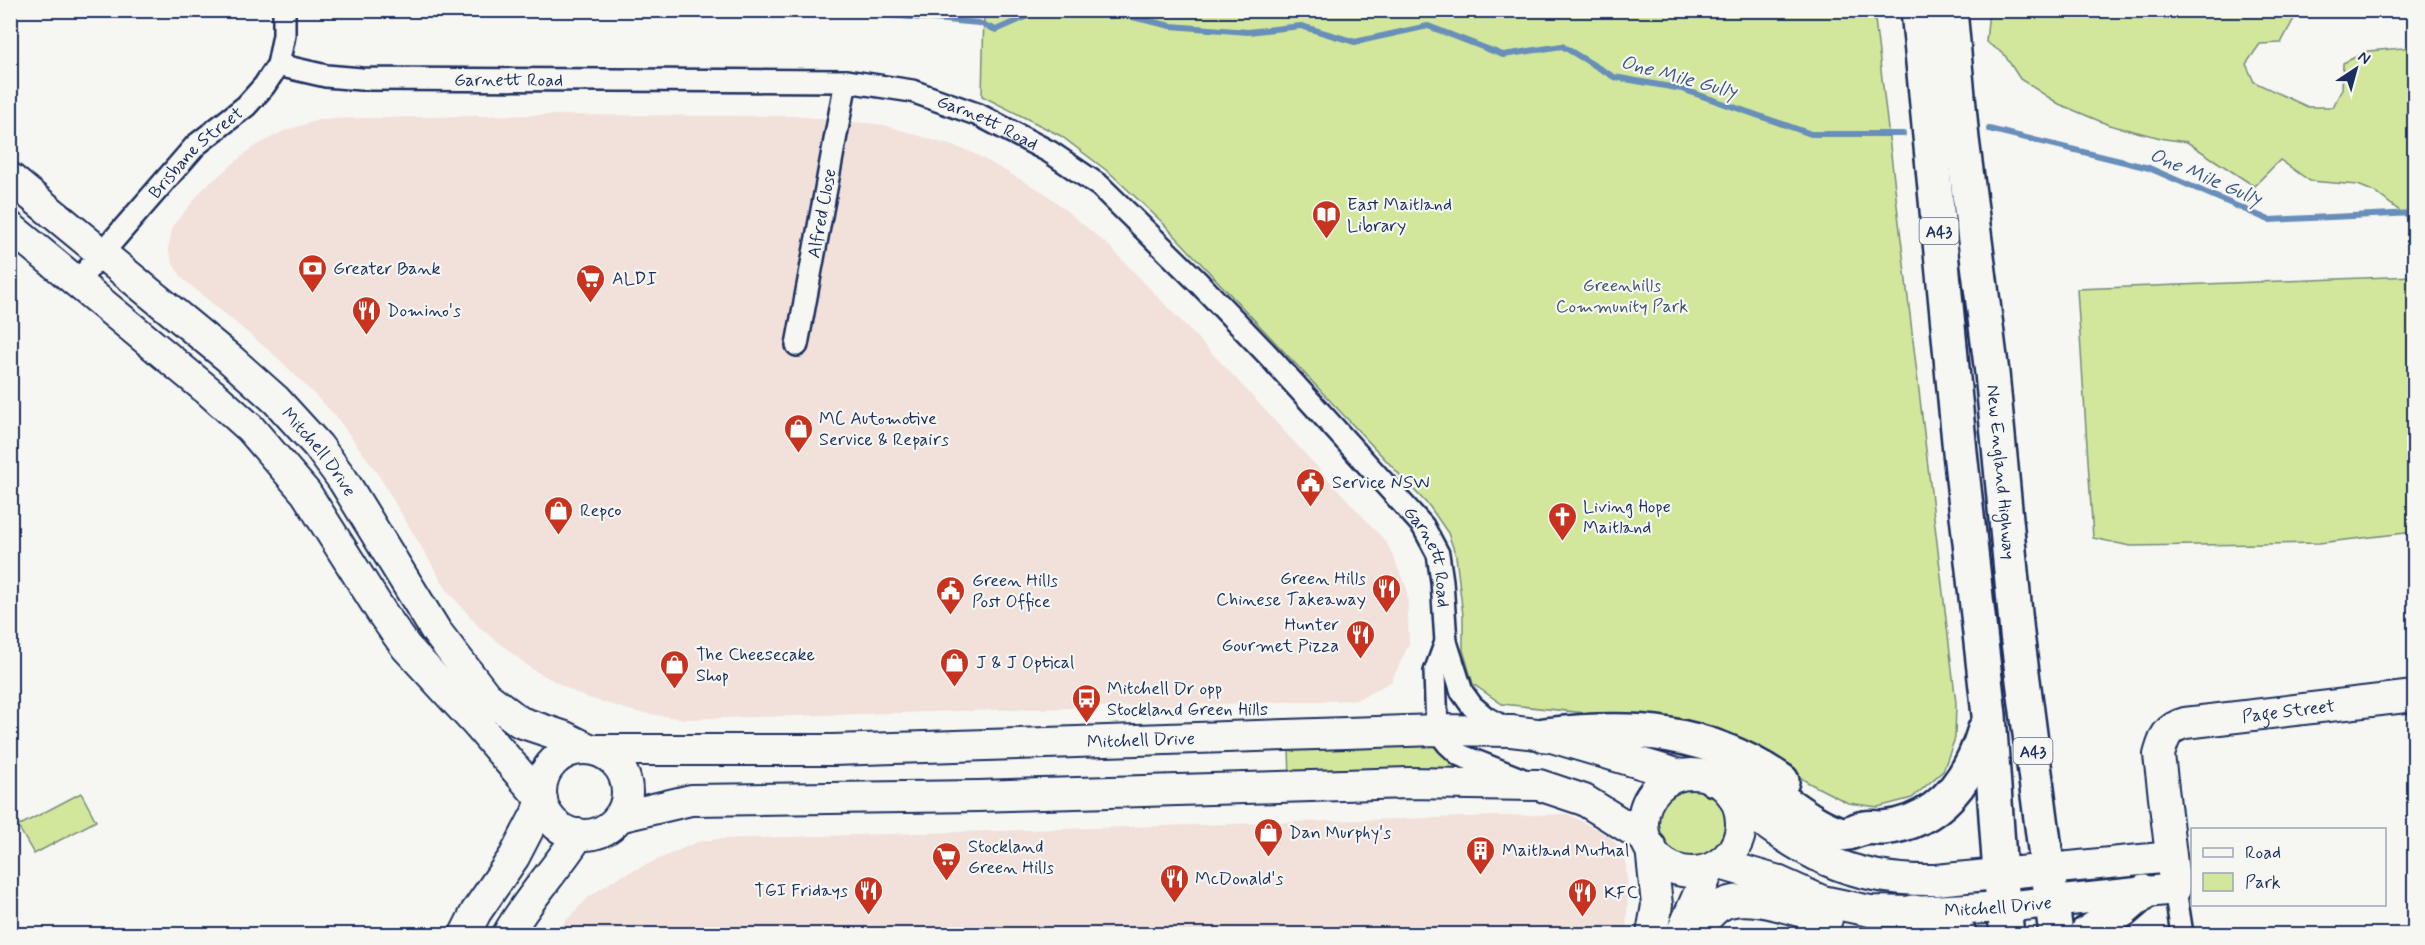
<svg xmlns="http://www.w3.org/2000/svg" width="2425" height="945" font-family="Mynerve,sans-serif">
<rect width="100%" height="100%" fill="#f6f6f2"/>
<filter id="ink" filterUnits="userSpaceOnUse"><feTurbulence type="fractalNoise" baseFrequency=".0167" numOctaves="2"/><feDisplacementMap in="SourceGraphic" scale="12" xChannelSelector="R" yChannelSelector="G"/><feConvolveMatrix kernelMatrix="1 2 1 2 8 2 1 2 1" color-interpolation-filters="sRGB"/></filter>
<g filter="url(#ink)">
<g fill="#f2e0da">
<path d="M537,115l257,1 90,9 85,26 76,42 64,53 118,123 160,174 20,46 2,55 -18,38 -35,18 -671,19 -49,-7 -54,-16 -50,-27 -53,-42 -32,-37 -71,-119 -41,-56 -57,-57 -95,-79 -10,-15 -5,-16 5,-22 31,-38 48,-40 32,-17 38,-12z"/>
<path d="M1568,814l42,23 15,16 3,41 -2,40h-1073l36,-37 28,-19 80,-36 21,-3z"/>
</g>
<g fill="#d2e79b" stroke="#768b7c" stroke-width="1.5">
<path d="M984,11h890l82,692 -1,35 -12,33 -31,27 -34,9 -30,-4 -39,-20 -64,-40 -77,-21 -166,-18 -29,-20 -10,-34v-35l-7,-59 -8,-23 -18,-26 -268,-285 -52,-49 -49,-37 -79,-40z"/>
<path d="M1989,11h309l-17,32 -21,1 -14,20 8,18 54,25h25l9,-18 1,-26 25,-12 46,-4v175l-39,-30 -17,-7 -48,-4 -30,-21 -26,26 -67,-44 -22,-3 -56,-14 -50,-21 -39,-25 -16,-25 -18,-12z"/>
<path d="M2414,276v256l-95,11 -189,3 -37,-8 -16,-249z"/>
<path d="M1435,744l31,24 -4,6 -172,4 -1,-30z"/>
<circle cx="1693" cy="823" r="35"/>
<path d="M81,793l15,28 -62,33 -16,-28z"/>
</g>
<g fill="none" stroke-linecap="round" stroke-linejoin="round">
<g stroke="#678eba" stroke-width="6">
<path d="M835,10l144,13 17,7 45,-20"/>
<path d="M1102,10l69,16 77,6 53,-6 54,16 73,-16 75,29 59,-9 52,31 68,12 129,45h92"/>
<path d="M1989,129l160,39 120,52 145,-7"/>
</g>
<defs>
<g id="street">
<path id="s1" d="M278,65l48,11 35,3 485,2 66,10 67,24 71,37 50,34 97,95 72,75 154,170 15,28 4,27 4,61 16,50 10,14 13,11 24,13"/>
<path id="s2" d="M77,282l119,-137 50,-39 18,-20 14,-21 6,-30v-25"/>
<path id="s3" d="M797,345l49,-264"/>
<path d="M1446,642l-11,30 2,58 11,14 12,11 61,24"/>
<path d="M2175,889l7,45"/>
</g>
<g id="secondary">
<path id="s4" d="M10,178l220,181 46,41 42,46 25,34 93,151 50,65 34,26 45,15 24,12"/>
<path d="M10,227l201,166 39,35 56,65 76,120 24,34 71,77 65,76"/>
<circle cx="584" cy="792" r="43"/>
<path id="s5" d="M595,750h238l604,-20 74,1 34,4 135,40"/>
<circle cx="1692" cy="823" r="49"/>
<path d="M1735,800c67,53 113,82 201,80l235,-23"/>
<path d="M619,817l72,-17 288,-4 429,-13 131,2 45,15 61,38"/>
<path d="M1651,847l6,58 -5,29"/>
<path id="s6" d="M1720,864l55,16 47,21 48,10 43,1 91,-5 171,-18 -16,-134c5,-17 7,-27 26,-32l229,-27"/>
<path d="M465,934l11,-22 38,-55 28,-54"/>
<path d="M508,934c20,-36 49,-65 71,-100"/>
<path d="M1681,934l28,-64"/>
<path d="M1694,934c7,-9 14,-20 24,-27 26,-18 81,5 109,12"/>
</g>
<g id="highway">
<path d="M1918,10l42,442 29,263 11,159 7,60"/>
<path id="s7" d="M1950,10l12,129 30,234 25,261 39,300"/>
<path d="M1545,735c89,-10 161,-6 237,46"/>
<path d="M1714,779c9,1 19,0 28,2 34,7 62,42 97,52 8,3 17,-4 26,-5 6,-1 12,0 18,0 57,-6 87,-49 102,-99"/>
<path d="M1913,912c19,4 33,7 46,22"/>
<path d="M2086,934l37,-24 21,-18"/>
</g>
</defs>
<use href="#street" stroke="#1b2f5e" stroke-width="26"/>
<use href="#secondary" stroke="#1b2f5e" stroke-width="34"/>
<use href="#highway" stroke="#1b2f5e" stroke-width="38"/>
<use href="#street" stroke="#f6f6f2" stroke-width="21"/>
<use href="#secondary" stroke="#f6f6f2" stroke-width="30"/>
<use href="#highway" stroke="#f6f6f2" stroke-width="33"/>
</g>
</g>
<defs>
<symbol id="library-pin" viewBox="-11 -11 22 30"><path d="M0 17L-7.5 6A9.5 9.5 0 1 1 7.5 6Z" fill="#c8321e" stroke="#f6f6f2"/><path d="M-6-4Q-3-5.5-.7-3.5V5Q-3 3-6 4ZM6-4Q3-5.5 .7-3.5V5Q3 3 6 4Z" fill="#fff"/></symbol>
<symbol id="bank-pin" viewBox="-11 -11 22 30"><path d="M0 17L-7.5 6A9.5 9.5 0 1 1 7.5 6Z" fill="#c8321e" stroke="#f6f6f2"/><path d="M-6-4H6V4H-6ZM0-2.3a2.3 2.3 0 1 0 0 4.6a2.3 2.3 0 1 0 0-4.6Z" fill="#fff"/></symbol>
<symbol id="supermarket-pin" viewBox="-11 -11 22 30"><path d="M0 17L-7.5 6A9.5 9.5 0 1 1 7.5 6Z" fill="#c8321e" stroke="#f6f6f2"/><path d="M-6-5.5h2.5l.6 2H6L4.5 2H-2.5L-4.4-4H-6ZM-1.5 3.2a1.3 1.3 0 1 0 .1 0ZM3 3.2a1.3 1.3 0 1 0 .1 0Z" fill="#fff"/></symbol>
<symbol id="restaurant-pin" viewBox="-11 -11 22 30"><path d="M0 17L-7.5 6A9.5 9.5 0 1 1 7.5 6Z" fill="#c8321e" stroke="#f6f6f2"/><path d="M-5-6h1v4h1v-4h1v4h1v-4h1v5L-1.5 .5V6h-2V.5L-5-1ZM5-6V6H3V1.5H1.5Q1.5-4 5-6Z" fill="#fff"/></symbol>
<symbol id="shop-pin" viewBox="-11 -11 22 30"><path d="M0 17L-7.5 6A9.5 9.5 0 1 1 7.5 6Z" fill="#c8321e" stroke="#f6f6f2"/><path d="M-5-2.5h2.3a2.7 3.5 0 0 1 5.4 0H5L5.5 6h-11ZM-1.5-2.5h3a1.5 2.3 0 0 0-3 0Z" fill="#fff"/></symbol>
<symbol id="civic-pin" viewBox="-11 -11 22 30"><path d="M0 17L-7.5 6A9.5 9.5 0 1 1 7.5 6Z" fill="#c8321e" stroke="#f6f6f2"/><path d="M-.6-6.5H3V-4.5H.6V-3L4-1V1h2V6H-6V1h2V-1L-.6-3ZM-1.2 2.5V6h2.4V2.5Z" fill="#fff"/></symbol>
<symbol id="church-pin" viewBox="-11 -11 22 30"><path d="M0 17L-7.5 6A9.5 9.5 0 1 1 7.5 6Z" fill="#c8321e" stroke="#f6f6f2"/><path d="M-1.2-6h2.4v3.5h3.3v2.4h-3.3V6h-2.4V-.1h-3.3v-2.4h3.3Z" fill="#fff"/></symbol>
<symbol id="bus-pin" viewBox="-11 -11 22 30"><path d="M0 17L-7.5 6A9.5 9.5 0 1 1 7.5 6Z" fill="#c8321e" stroke="#f6f6f2"/><path d="M-5-6H5V4H4V6H2V4H-2V6H-4V4H-5ZM-3.5-4V0h7V-4ZM-3.5 1.2v1.5H-2V1.2ZM2 1.2v1.5H3.5V1.2Z" fill="#fff"/></symbol>
<symbol id="building-pin" viewBox="-11 -11 22 30"><path d="M0 17L-7.5 6A9.5 9.5 0 1 1 7.5 6Z" fill="#c8321e" stroke="#f6f6f2"/><path d="M-4-6H4V6H1V3H-1V6H-4ZM-2.5-4.3h1.7v1.8h-1.7ZM.8-4.3h1.7v1.8H.8ZM-2.5-1h1.7V.8h-1.7ZM.8-1h1.7V.8H.8Z" fill="#fff"/></symbol>
</defs>
<g fill-rule="evenodd">
<use href="#library-pin" x="1310" y="198" width="33" height="45"/>
<use href="#bank-pin" x="296" y="252" width="33" height="45"/>
<use href="#supermarket-pin" x="574" y="262" width="33" height="45"/>
<use href="#restaurant-pin" x="350" y="294" width="33" height="45"/>
<use href="#shop-pin" x="782" y="412" width="33" height="45"/>
<use href="#civic-pin" x="1294" y="466" width="33" height="45"/>
<use href="#shop-pin" x="542" y="494" width="33" height="45"/>
<use href="#church-pin" x="1546" y="500" width="33" height="45"/>
<use href="#restaurant-pin" x="1370" y="572" width="33" height="45"/>
<use href="#civic-pin" x="934" y="574" width="33" height="45"/>
<use href="#restaurant-pin" x="1344" y="618" width="33" height="45"/>
<use href="#shop-pin" x="938" y="646" width="33" height="45"/>
<use href="#shop-pin" x="658" y="648" width="33" height="45"/>
<use href="#bus-pin" x="1070" y="682" width="33" height="45"/>
<use href="#shop-pin" x="1252" y="816" width="33" height="45"/>
<use href="#building-pin" x="1464" y="834" width="33" height="45"/>
<use href="#supermarket-pin" x="930" y="840" width="33" height="45"/>
<use href="#restaurant-pin" x="1158" y="862" width="33" height="45"/>
<use href="#restaurant-pin" x="852" y="874" width="33" height="45"/>
<use href="#restaurant-pin" x="1566" y="876" width="33" height="45"/>
</g>
<g text-anchor="middle" stroke-width="4.5" stroke-linejoin="round" paint-order="stroke">
<g fill="#f6f6f2" stroke="#5d6b8a" stroke-width="1.5">
<rect x="1919.5" y="218" width="39" height="26" rx="4.5"/>
<rect x="2013.5" y="738" width="39" height="26" rx="4.5"/>
</g>
<g font-size="16" font-weight="bold" fill="#1b2f5e">
<text x="1939" y="237">A43</text>
<text x="2033" y="757">A43</text>
</g>
<g font-size="18" fill="#1b2f5e" stroke="#f6f6f2">
<text dy="6" stroke="none"><textPath href="#s1" startOffset="232">Garnett Road</textPath></text>
<text dy="6" stroke="none"><textPath href="#s1" startOffset="718">Garnett Road</textPath></text>
<text dy="6" stroke="none"><textPath href="#s2" startOffset="176">Brisbane Street</textPath></text>
<text dy="6" stroke="none"><textPath href="#s3" startOffset="134">Alfred Close</textPath></text>
<text dy="6" stroke="none"><textPath href="#s4" startOffset="414">Mitchell Drive</textPath></text>
<text dy="6" stroke="none"><textPath href="#s7" startOffset="465">New England Highway</textPath></text>
<text dy="6" stroke="none"><textPath href="#s1" startOffset="1348">Garnett Road</textPath></text>
<text dy="6" stroke="none"><textPath href="#s6" startOffset="747">Page Street</textPath></text>
<text dy="6" stroke="none"><textPath href="#s5" startOffset="546">Mitchell Drive</textPath></text>
<text dy="6" stroke="none"><textPath href="#s6" startOffset="286">Mitchell Drive</textPath></text>
</g>
<g font-size="18" fill="#1b2f5e" stroke="#f6f6f2" text-anchor="start">
<text x="1347" y="210">East Maitland<tspan x="1347" dy="21">Library</tspan></text>
<text x="333" y="274">Greater Bank</text>
<text x="612" y="284">ALDI</text>
<text x="387" y="316">Domino's</text>
<text x="819" y="424">MC Automotive<tspan x="819" dy="21">Service &amp; Repairs</tspan></text>
<text x="1332" y="488">Service NSW</text>
<text x="1583" y="512">Living Hope<tspan x="1583" dy="21">Maitland</tspan></text>
<text x="580" y="516">Repco</text>
<text x="1366" y="584" text-anchor="end">Green Hills<tspan x="1366" dy="21">Chinese Takeaway</tspan></text>
<text x="972" y="586">Green Hills<tspan x="972" dy="21">Post Office</tspan></text>
<text x="1339" y="630" text-anchor="end">Hunter<tspan x="1339" dy="21">Gourmet Pizza</tspan></text>
<text x="696" y="660">The Cheesecake<tspan x="696" dy="21">Shop</tspan></text>
<text x="976" y="668">J &amp; J Optical</text>
<text x="1107" y="694">Mitchell Dr opp<tspan x="1107" dy="21">Stockland Green Hills</tspan></text>
<text x="1289" y="838">Dan Murphy's</text>
<text x="968" y="852">Stockland<tspan x="968" dy="21">Green Hills</tspan></text>
<text x="1502" y="856">Maitland Mutual</text>
<text x="1195" y="884">McDonald's</text>
<text x="848" y="896" text-anchor="end">TGI Fridays</text>
<text x="1604" y="898">KFC</text>
</g>
<g font-size="18" fill="#40546a" stroke="#f6f6f2">
<text x="1622" y="291">Greenhills<tspan x="1622" dy="21">Community Park</tspan></text>
</g>
<g font-size="20" font-style="italic" fill="#3b5784" stroke="#f6f6f2">
<text transform="translate(1679 76) rotate(15)" y="7">One Mile Gully</text>
<text transform="translate(2206 176) rotate(23)" y="7">One Mile Gully</text>
</g>
</g>
<rect width="2425" height="945" fill="none" stroke="#f6f6f2" stroke-width="36"/>
<rect x="18" y="18" width="2389" height="909" fill="none" stroke="#1b2f5e" stroke-width="2" filter="url(#ink)"/>
<rect x="2191" y="828" width="195" height="78" fill="#f6f6f2" stroke="#9ea6b7" stroke-width="1.5"/>
<rect x="2203" y="848" width="30" height="9" fill="#f6f6f2" stroke="#9ea6b7" stroke-width="1.5"/>
<text x="2245" y="858" font-size="18" fill="#1b2f5e">Road</text>
<rect x="2203" y="873" width="30" height="18" fill="#d2e79b" stroke="#9ea6b7" stroke-width="1.5"/>
<text x="2245" y="888" font-size="18" fill="#1b2f5e">Park</text>
<g transform="translate(2356 69) rotate(36)" stroke="#f6f6f2" stroke-width="4.5" paint-order="stroke">
<path d="M0-4.5L10 22L0 15L-10 22Z" fill="#1b2f5e"/>
<text y="-9" font-size="16" font-weight="bold" text-anchor="middle" fill="#1b2f5e">N</text>
</g>
</svg>
